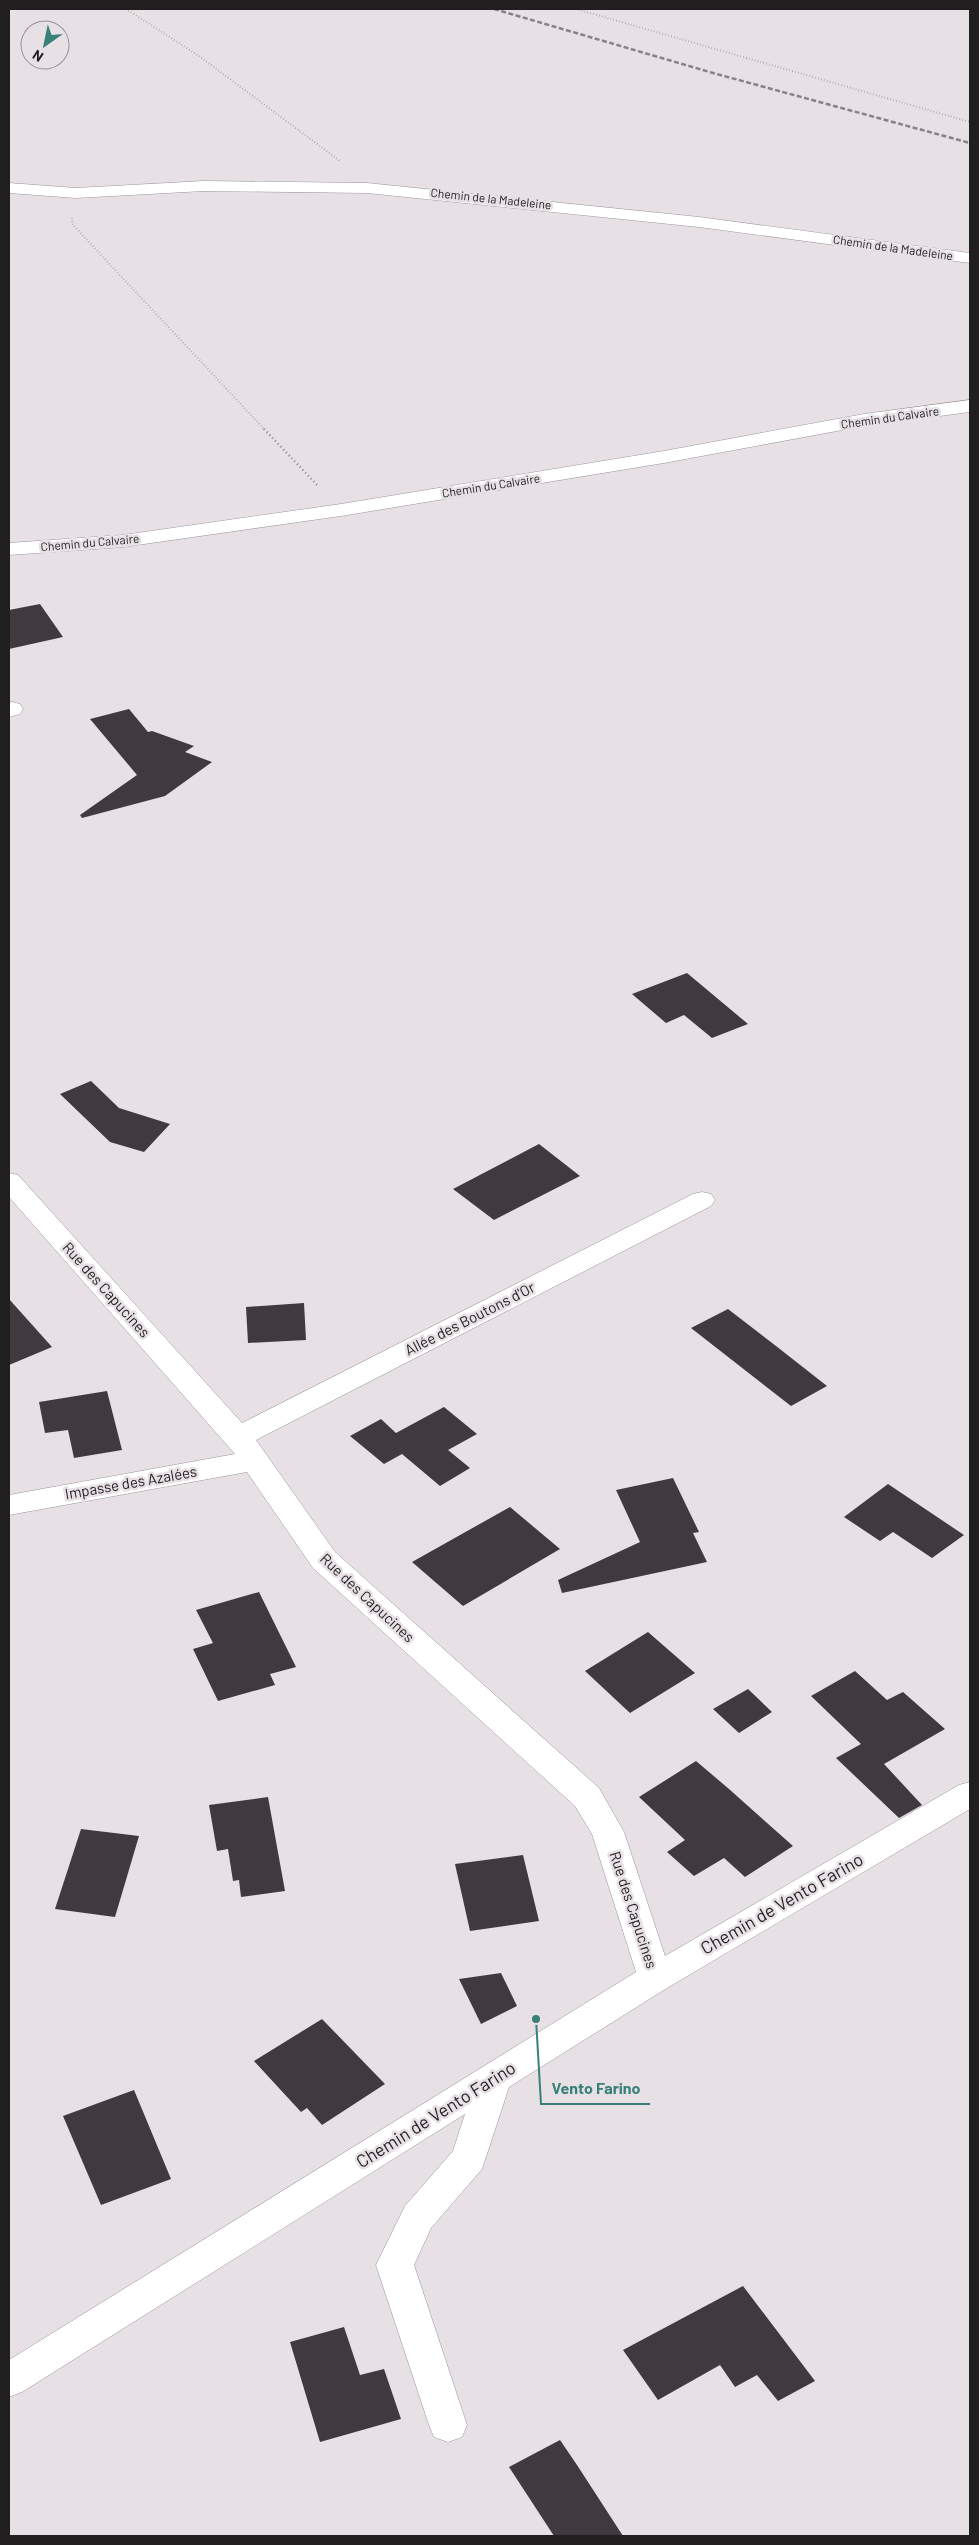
<svg xmlns="http://www.w3.org/2000/svg" width="979" height="2545" font-family="Barlow,sans-serif">
<rect width="100%" height="100%" fill="#e7e0e5"/>
<g fill="#403a3e">
<path d="M40,604l23,33 -54,12v-39z"/>
<path d="M129,709l19,23 4,-1 42,15 -9,6 27,10 -47,34 -83,22 -2,-3 57,-40 -47,-56z"/>
<path d="M687,973l61,51 -36,14 -28,-23 -18,8 -34,-29z"/>
<path d="M91,1081l28,27 51,16 -26,28 -34,-10 -50,-48z"/>
<path d="M539,1144l41,32 -86,44 -41,-31z"/>
<path d="M9,1299l43,48 -43,18z"/>
<path d="M304,1303l2,37 -58,3 -2,-36z"/>
<path d="M728,1309l48,37 51,40 -36,20 -100,-78z"/>
<path d="M107,1391l15,59 -48,8 -6,-28 -23,3 -6,-31z"/>
<path d="M444,1407l33,27 -29,16 22,18 -30,18 -38,-32 -18,10 -34,-28 31,-17 15,14z"/>
<path d="M673,1478l26,54 -6,1 14,29 -145,31 -4,-13 82,-38 -24,-52z"/>
<path d="M888,1484l76,51 -32,23 -39,-26 -13,9 -36,-24z"/>
<path d="M510,1507l50,42 -97,57 -51,-44z"/>
<path d="M259,1592l37,75 -26,7 5,11 -57,16 -25,-52 20,-6 -17,-33z"/>
<path d="M648,1632l47,41 -65,40 -45,-42z"/>
<path d="M855,1671l32,29 16,-8 42,37 -61,35 38,41 -23,13 -63,-60 25,-14 -50,-48z"/>
<path d="M748,1689l24,23 -33,21 -26,-24z"/>
<path d="M696,1761l33,28 64,57 -48,31 -21,-19 -30,18 -27,-24 18,-12 -46,-43z"/>
<path d="M268,1797l17,94 -44,6 -2,-17 -6,1 -5,-32 -11,2 -8,-46z"/>
<path d="M81,1829l58,7 -24,81 -60,-8z"/>
<path d="M523,1855l16,66 -69,10 -15,-67z"/>
<path d="M501,1973l16,33 -36,18 -22,-45z"/>
<path d="M322,2019l63,65 -63,41 -15,-17 -6,4 -47,-51z"/>
<path d="M134,2090l37,89 -70,26 -38,-89z"/>
<path d="M743,2286l72,95 -37,20 -21,-26 -22,12 -15,-22 -62,35 -35,-50z"/>
<path d="M344,2327l16,48 24,-6 17,50 -81,23 -30,-100z"/>
<path d="M560,2440l17,25 46,71h-69l-45,-69z"/>
</g>
<g fill="none" stroke-linecap="round" stroke-linejoin="round">
<defs>
<g id="minor">
<path d="M204,181l163,2 332,34 271,36v10l-271,-36 -332,-34 -163,-2 -128,7 -67,-5v-10l67,5z"/>
<path d="M970,400v12l-106,14 -200,37 -323,53 -218,31 -114,8v-12l114,-8 218,-31 323,-53 200,-37z"/>
<path d="M12,702l8,2 3,5 -3,5 -11,3v-14z"/>
<path d="M9,1173l9,2 224,248 451,-229 9,-2 9,2 4,6 -4,6 -455,234 79,112 264,236 25,44 41,124 294,-171 11,-3v27l-303,179 -158,99 -27,82 -51,59 -17,37 53,160 -5,12 -14,5 -14,-5 -5,-12 -53,-160 29,-59 48,-55 12,-37 -443,278 -13,5v-37l627,-388 -44,-138 -17,-28 -262,-238 -66,-96 -238,43v-20l226,-41 -226,-257z"/>
</g>
</defs>
<use href="#minor" stroke="#9b9499" stroke-width="1"/>
<g stroke="#8c878a" stroke-width="2" stroke-dasharray="0.5 2.5" stroke-linecap="butt">
<path d="M126,9l73,47 141,105"/>
<path d="M576,9l394,113"/>
<path d="M72,218l1,7 192,205"/>
</g>
<path stroke="#8c878a" stroke-width="2.5" stroke-dasharray="1 3" stroke-linecap="butt" d="M264,429l55,58"/>
<use href="#minor" fill="#fff" fill-rule="evenodd"/>
<path stroke="#878286" stroke-width="2.5" stroke-dasharray="5 2.5" stroke-linecap="butt" d="M494,9l219,64 257,70"/>
</g>
<g text-anchor="middle" stroke-width="5" stroke-linejoin="round" paint-order="stroke">
<g font-size="12" fill="#211e20" stroke="#e7e0e5">
<text transform="translate(491 199) rotate(6)" y="4">Chemin de la Madeleine</text>
<text transform="translate(893 248) rotate(8)" y="4">Chemin de la Madeleine</text>
<text transform="translate(890 418) rotate(-8)" y="4">Chemin du Calvaire</text>
<text transform="translate(491 486) rotate(-9)" y="4">Chemin du Calvaire</text>
<text transform="translate(90 543) rotate(-5)" y="4">Chemin du Calvaire</text>
</g>
<g font-size="15" fill="#211e20" stroke="#e7e0e5">
<text transform="translate(106 1290) rotate(48)" y="5">Rue des Capucines</text>
<text transform="translate(470 1319) rotate(-27)" y="5">Allée des Boutons d'Or</text>
<text transform="translate(131 1483) rotate(-10)" y="5">Impasse des Azalées</text>
<text transform="translate(367 1598) rotate(43)" y="5">Rue des Capucines</text>
<text transform="translate(633 1910) rotate(72)" y="5">Rue des Capucines</text>
</g>
<g font-size="18" fill="#211e20" stroke="#e7e0e5">
<text transform="translate(782 1904) rotate(-30)" y="6">Chemin de Vento Farino</text>
<text transform="translate(436 2115) rotate(-32)" y="6">Chemin de Vento Farino</text>
</g>
</g>
<path fill="none" stroke="#398078" stroke-width="2" d="M536 2019L541 2104H650"/>
<circle fill="#398078" stroke="#e7e0e5" stroke-width="2" cx="536" cy="2019" r="5"/>
<g font-size="16" text-anchor="middle" font-weight="bold" fill="#398078" stroke="#e7e0e5" stroke-width="5" stroke-linejoin="round" paint-order="stroke">
<text x="596" y="2094">Vento Farino</text>
</g>
<rect width="979" height="2545" fill="none" stroke="#211e20" stroke-width="20"/>
<g transform="translate(45 45) rotate(213)"><circle r="24" fill="#e7e0e5" stroke="#989296"/>
<path d="M0-4L9 19L0 12L-9 19Z" fill="#398078"/>
<text y="-8" font-size="14" font-weight="bold" text-anchor="middle" fill="#211e20">N</text>
</g>
</svg>
